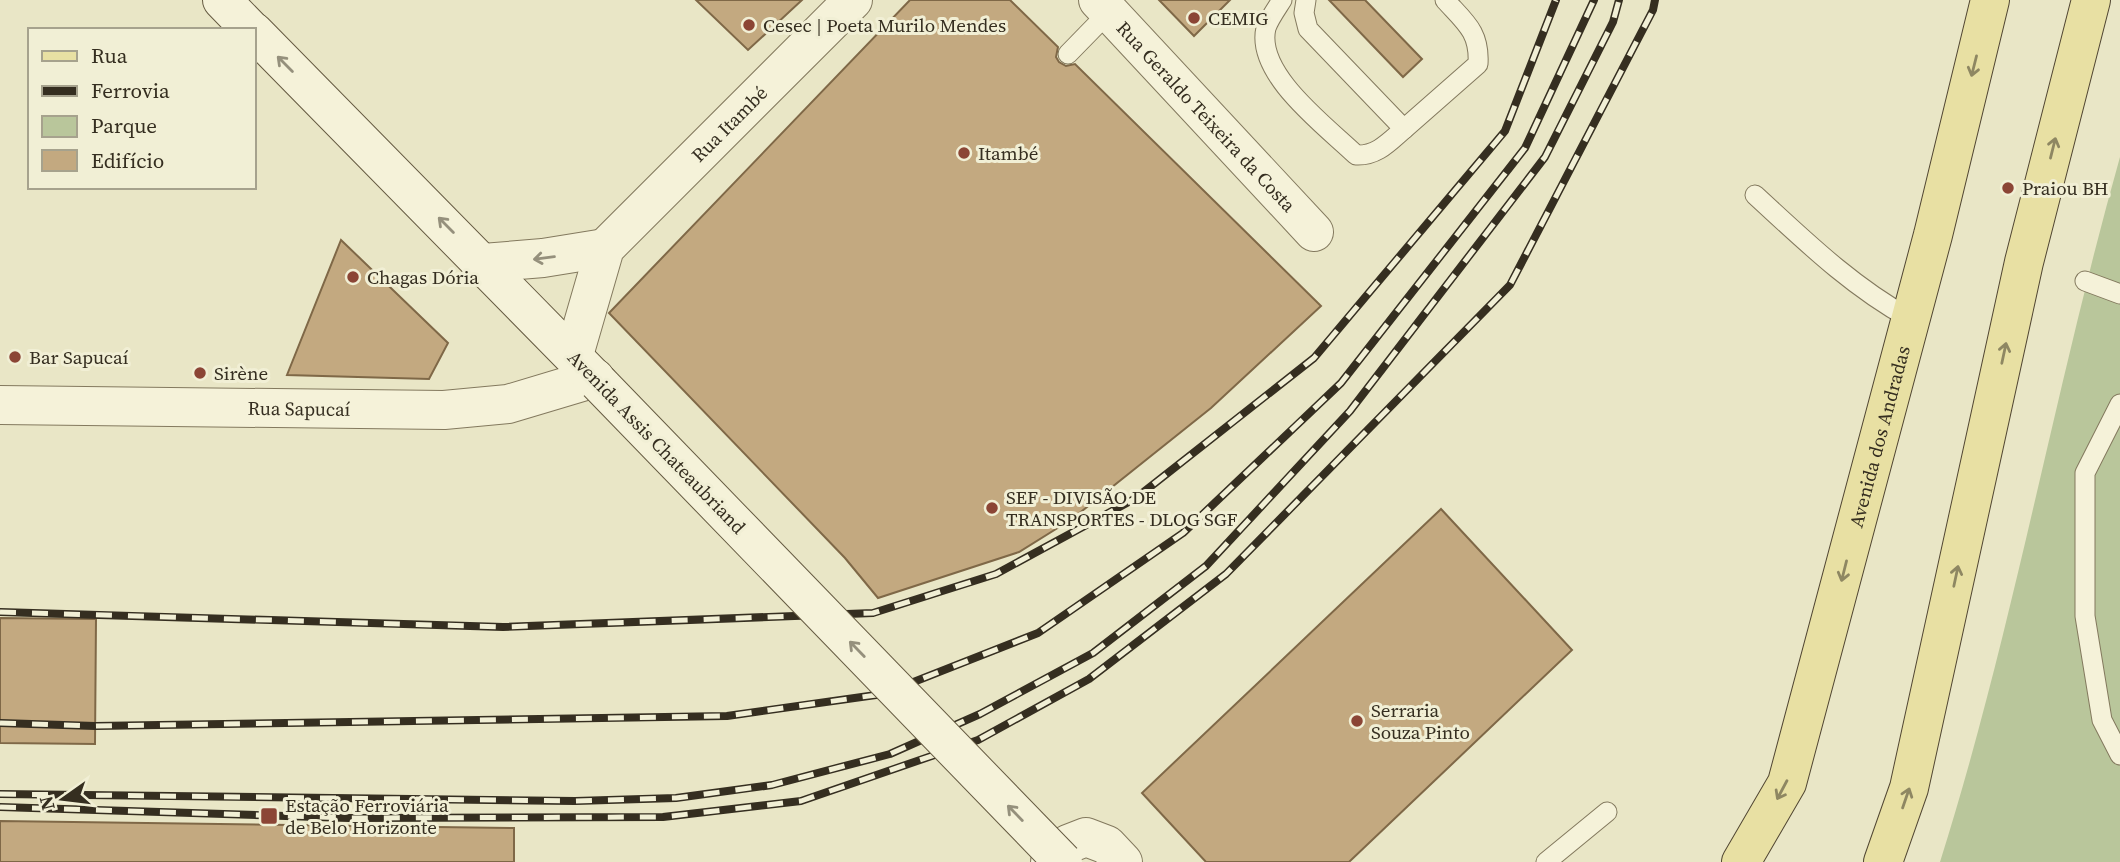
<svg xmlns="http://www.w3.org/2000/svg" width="2120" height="862" font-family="'Source Serif 4',serif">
<rect width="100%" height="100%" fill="#e9e6c6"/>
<path fill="#b9c69b" d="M2120,157v705h-180c73,-231 114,-471 180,-705z"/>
<g fill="#c3a980" stroke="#7f6847" stroke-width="2">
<path d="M696,0h106l-54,50z"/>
<path d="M910,0h100l48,47 -2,10 3,5 7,4 9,-2 246,242 -110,102 -139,111 -53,33 -141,46 -33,-40 -236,-245z"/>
<path d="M1159,0h71l-36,36z"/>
<path d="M1329,0h36l57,59 -19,18z"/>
<path d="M341,240l107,103 -19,36 -142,-4z"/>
<path d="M1441,509l131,141 -223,212h-143l-64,-69z"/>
<path d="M0,618l96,1 -1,125 -95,-1z"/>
<path d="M0,821l514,7v34h-514z"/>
</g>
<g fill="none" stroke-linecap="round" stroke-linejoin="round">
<defs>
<g id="lane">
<path d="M1282,0c-5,8 -13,19 -16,28 -11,46 60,98 90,127 21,1 33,-13 48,-26l-96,-100 -4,-16 2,-13"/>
<path d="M1068,54l41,-42"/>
<path d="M1404,129l74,-65c2,-32 -13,-42 -33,-64"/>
<path d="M1755,195c49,45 96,91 154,123"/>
<path d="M2085,281l35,13"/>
<path d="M2120,404l-35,69v143l17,104 18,35"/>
<path d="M1546,862l61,-50"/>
</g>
<g id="street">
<path id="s1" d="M1098,0l216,232"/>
<path d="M483,263l60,-5 62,-10"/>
<path id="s2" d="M574,355l31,-107 248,-248"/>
<path id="s3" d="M0,405l444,5 64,-6 87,-26"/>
<path d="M1050,862l18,-18 18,-7 21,8 16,17"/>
</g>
<g id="secondary">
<path d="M222,0l29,30"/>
<path d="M254,32l344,350"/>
</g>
<g id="primary">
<path id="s4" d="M1741,862l46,-79 146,-548 57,-235"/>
<path d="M1883,862l26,-74 115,-526 67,-262"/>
</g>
</defs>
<use href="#lane" stroke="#83795e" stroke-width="21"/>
<use href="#street" stroke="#83795e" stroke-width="40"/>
<use href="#secondary" stroke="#655a41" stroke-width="40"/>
<use href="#primary" stroke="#514632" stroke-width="40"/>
<use href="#lane" stroke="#f5f2d9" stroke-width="19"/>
<use href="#street" stroke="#f5f2d9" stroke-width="38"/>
<use href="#secondary" stroke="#f5f2d9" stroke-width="38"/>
<use href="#primary" stroke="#e8e0a3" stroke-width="38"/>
<defs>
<g id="rail">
<path d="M0,612l503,15 370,-14 123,-39 140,-76 178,-140 191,-227 51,-131"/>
<path d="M0,723l95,3 632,-10 156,-22 155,-61 145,-100 158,-150 184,-235 69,-148"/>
<path d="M0,794l575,7 101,-3 96,-13 118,-31 90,-40 113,-61 113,-87 144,-155 195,-254 68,-135 6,-22"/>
<path d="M0,807l349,11 314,-1 138,-16 177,-61 111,-61 137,-105 284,-289 143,-275 2,-10"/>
</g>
</defs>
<use href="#rail" stroke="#352e20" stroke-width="8"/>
<use href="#rail" stroke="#f1efd5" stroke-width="5" stroke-dasharray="16" stroke-linecap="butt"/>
<defs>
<path id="secondary-bridge" d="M598,382l465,480"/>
</defs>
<use href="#secondary-bridge" stroke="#655a41" stroke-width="40" stroke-linecap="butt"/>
<use href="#secondary-bridge" stroke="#f5f2d9" stroke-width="38"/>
</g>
<defs><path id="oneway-shaft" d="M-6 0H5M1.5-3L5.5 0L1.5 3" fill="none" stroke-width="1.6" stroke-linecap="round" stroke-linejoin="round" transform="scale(1.75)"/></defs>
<g stroke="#95907c">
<use href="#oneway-shaft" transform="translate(285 64) rotate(-135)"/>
<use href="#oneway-shaft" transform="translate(446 225) rotate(-135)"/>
<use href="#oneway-shaft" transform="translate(544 258) rotate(173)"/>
<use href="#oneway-shaft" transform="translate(857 649) rotate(-134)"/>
<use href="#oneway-shaft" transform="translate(1015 813) rotate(-134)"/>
</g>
<g stroke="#8e8762">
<use href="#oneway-shaft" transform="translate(1974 66) rotate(104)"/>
<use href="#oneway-shaft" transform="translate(2053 148) rotate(-76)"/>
<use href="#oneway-shaft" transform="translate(2004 353) rotate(-78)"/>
<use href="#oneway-shaft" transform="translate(1844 571) rotate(104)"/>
<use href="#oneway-shaft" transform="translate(1956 576) rotate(-78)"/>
<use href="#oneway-shaft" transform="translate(1782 790) rotate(118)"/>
<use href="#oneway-shaft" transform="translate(1906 798) rotate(-71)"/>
</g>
<g fill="#8b4535" stroke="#f1efd5" stroke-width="2.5">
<circle cx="1194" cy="18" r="7"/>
<circle cx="749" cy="25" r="7"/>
<circle cx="964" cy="153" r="7"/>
<circle cx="2008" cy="188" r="7"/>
<circle cx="353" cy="277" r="7"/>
<circle cx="15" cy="357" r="7"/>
<circle cx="200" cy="373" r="7"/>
<circle cx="992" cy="508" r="7"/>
<circle cx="1357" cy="721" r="7"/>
<rect x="260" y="807" width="18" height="18" rx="3.5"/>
</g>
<g text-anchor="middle" stroke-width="6" stroke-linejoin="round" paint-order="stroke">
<g font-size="19" fill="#352e20" stroke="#f1efd5" text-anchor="start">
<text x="1208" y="25">CEMIG</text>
<text x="763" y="32">Cesec | Poeta Murilo Mendes</text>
<text x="978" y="160">Itambé</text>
<text x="2022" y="195">Praiou BH</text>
<text x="367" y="284">Chagas Dória</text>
<text x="29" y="364">Bar Sapucaí</text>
<text x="214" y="380">Sirène</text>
<text x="1006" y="504">SEF - DIVISÃO DE<tspan x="1006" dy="22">TRANSPORTES - DLOG SGF</tspan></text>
<text x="1371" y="717">Serraria<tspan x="1371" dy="22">Souza Pinto</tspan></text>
<text x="285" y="812">Estação Ferroviária<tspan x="285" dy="22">de Belo Horizonte</tspan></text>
</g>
<g font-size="19" fill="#352e20" stroke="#f1efd5">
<text dy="7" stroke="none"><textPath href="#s1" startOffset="159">Rua Geraldo Teixeira da Costa</textPath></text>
<text dy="7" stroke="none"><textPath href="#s2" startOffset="287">Rua Itambé</textPath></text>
<text dy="7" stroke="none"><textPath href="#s3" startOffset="299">Rua Sapucaí</textPath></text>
<text dy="7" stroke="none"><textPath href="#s4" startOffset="450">Avenida dos Andradas</textPath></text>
<text transform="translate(657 442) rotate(46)" y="7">Avenida Assis Chateaubriand</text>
</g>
</g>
<rect x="28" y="28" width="228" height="161" fill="#f1efd5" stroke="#a6a28d" stroke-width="2"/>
<rect x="42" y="51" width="35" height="10" fill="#e8e0a3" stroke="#a6a28d" stroke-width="2"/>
<text x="91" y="63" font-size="21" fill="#352e20">Rua</text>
<rect x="42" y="86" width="35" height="10" fill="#352e20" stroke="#a6a28d" stroke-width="2"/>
<text x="91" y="98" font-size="21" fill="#352e20">Ferrovia</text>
<rect x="42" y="116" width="35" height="21" fill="#b9c69b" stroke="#a6a28d" stroke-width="2"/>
<text x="91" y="133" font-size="21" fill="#352e20">Parque</text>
<rect x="42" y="150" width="35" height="21" fill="#c3a980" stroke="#a6a28d" stroke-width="2"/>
<text x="91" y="168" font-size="21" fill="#352e20">Edifício</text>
<g transform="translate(63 799) rotate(256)" stroke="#f1efd5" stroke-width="5" paint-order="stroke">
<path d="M0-5L12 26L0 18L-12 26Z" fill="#352e20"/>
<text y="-10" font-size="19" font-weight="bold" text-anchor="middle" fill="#352e20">N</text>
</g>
</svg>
